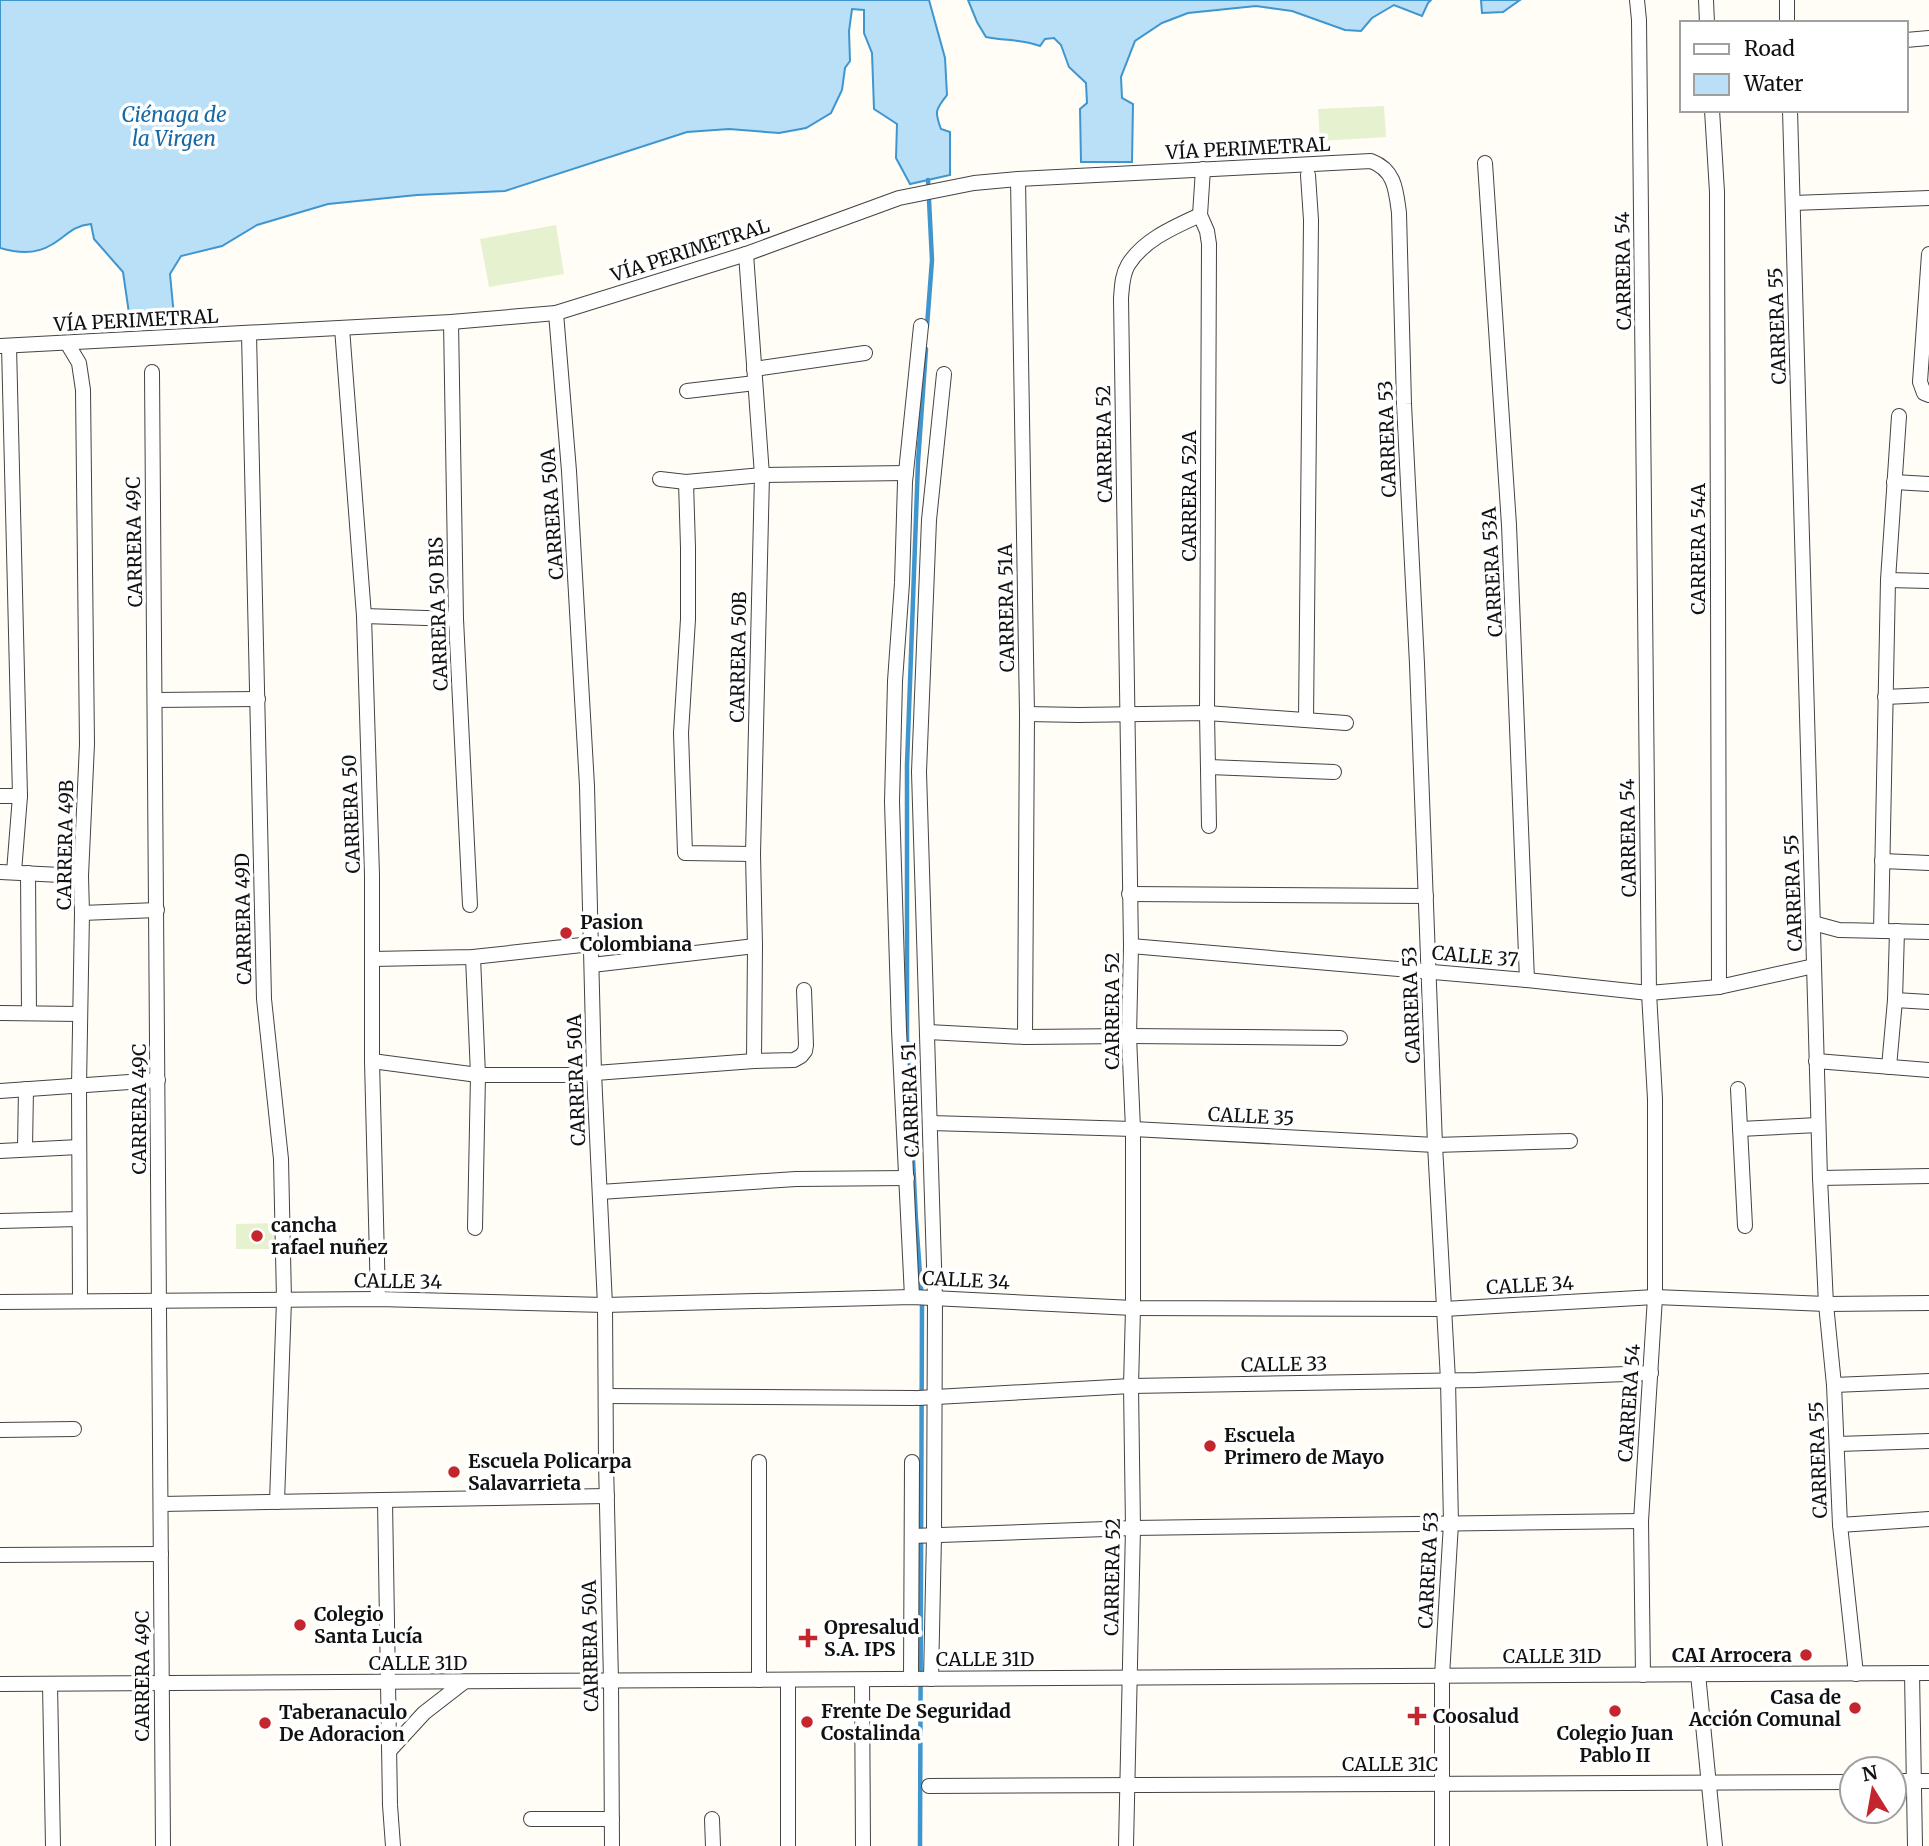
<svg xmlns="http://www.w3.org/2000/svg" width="1929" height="1846" font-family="Merriweather,serif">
<rect width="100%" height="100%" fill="#fffdf5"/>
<g fill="#e6f2cf">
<path d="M1384,106l2,31 -66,4 -2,-32z"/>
<path d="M556,225l8,49 -75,13 -9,-48z"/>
<path d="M277,1223v26h-41v-25z"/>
</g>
<g fill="#b9e0f7" stroke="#3f96cf" stroke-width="2">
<path d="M0,0h929l16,58 2,37c-11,14 -13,16 -6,34l9,3v43l-40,9 -14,-26 1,-34 -23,-15 -2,-56 -8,-20v-23l-12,-1 -3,22 1,30 -5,7 -3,22 -11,23 -25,15 -27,5 -50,-4 -42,3 -182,59 -88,4 -89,9 -71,21 -35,21 -41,10 -11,18 5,53h-44l-8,-55 -29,-33 -3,-15c-20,2 -24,12 -40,21 -16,10 -34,8 -51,3z"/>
<path d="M968,0h463l-3,3 -6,13 -28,-11 -22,13 -11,13 -16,-1 -53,-19 -36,-5 -68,7 -26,10 -27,18 -14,36 1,21 11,6 -1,58h-51l-1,-53 7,-6 -1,-20 -17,-16 -8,-22 -7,-7 -9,1 -5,7c-18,-7 -35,-5 -54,-9l-9,-15z"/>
<path d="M1481,0h39l-17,12 -21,1z"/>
</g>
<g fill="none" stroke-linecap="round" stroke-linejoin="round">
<g stroke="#3f96cf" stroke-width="4.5">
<path d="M927,326l5,-66 -4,-80"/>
<path d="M920,1846l2,-545 -6,-81 -9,-183v-272l11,-303 8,-113"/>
</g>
<defs>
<g id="minor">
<path d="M1637,0l2,20 10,973 6,106v198l-14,224 2,154"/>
<path d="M1706,0l1,23"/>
<path d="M1787,0v23"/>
<path d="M1906,40l23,-2"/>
<path d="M1712,110l5,82 2,795"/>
<path d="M1790,110l30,1068 6,126 8,81 6,140 16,149"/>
<path d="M1485,163l24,362 18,455"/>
<path d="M1203,169l-3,46 7,16 2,13 -2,469 2,113"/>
<path d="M1018,179l9,535 -2,323"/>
<path d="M1793,203l136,-5"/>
<path d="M746,254l16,221 -9,379 2,92 -1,115"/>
<path d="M1929,254l-9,128 4,11 5,2"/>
<path d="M556,313l13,158 18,315 7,287 11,232 1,157 5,219 1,165"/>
<path d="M451,322l5,297 14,286"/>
<path d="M342,328l22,288 8,259v186l6,238"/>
<path d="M249,334l15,665 17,160 3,141 -7,202"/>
<path d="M67,343l12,20 4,27 4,354 -6,132 1,37 -3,173 1,215"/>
<path d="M0,346l451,-24 105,-9 190,-59 153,-56 75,-15 44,-4 353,-18c24,9 25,29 28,52l5,191 13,260 18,481 13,235 3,143 -9,153v170"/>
<path d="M9,346l11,450 -6,76"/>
<path d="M754,369l111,-16"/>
<path d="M152,372l11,1474"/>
<path d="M687,391l68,-8"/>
<path d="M660,479l26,3 76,-7 144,-2"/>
<path d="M686,482l2,66v71l-7,114 4,120 68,1"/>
<path d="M1894,482l35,2"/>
<path d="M1888,580l41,1"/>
<path d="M364,616l92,3"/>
<path d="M1885,697l44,-2"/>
<path d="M155,700l103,-1"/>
<path d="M1027,714l52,1 128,-2 139,10"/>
<path d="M1306,720l5,-500 -3,-45"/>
<path d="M1209,767l125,5"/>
<path d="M0,796h20"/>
<path d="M1882,861l47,2"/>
<path d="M0,872l81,4"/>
<path d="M28,873l1,140"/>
<path d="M1129,894l297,2"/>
<path d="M82,913l75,-3"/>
<path d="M1813,923l26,7 90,2"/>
<path d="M1881,931l7,-351 11,-164"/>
<path d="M1131,946l396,34 122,13 70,-6 95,-21"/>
<path d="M473,957l5,118 -3,153"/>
<path d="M372,959l101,-2 118,-13"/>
<path d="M592,965l163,-19"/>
<path d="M1895,1000l34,2"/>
<path d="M0,1013l80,1"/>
<path d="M928,1032l97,5 104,-1 211,2"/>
<path d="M372,1061l106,14h91l185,-14 40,-1 7,-4 4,-5 1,-6 -2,-55"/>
<path d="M1816,1061l113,9"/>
<path d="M1889,1067l6,-67 2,-69"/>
<path d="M1738,1089l7,137"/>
<path d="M0,1091l158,-11"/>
<path d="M930,1123l203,6 302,16 135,-4"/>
<path d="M1740,1129l78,-4"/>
<path d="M25,1148l1,-59"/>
<path d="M0,1151l79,-4"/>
<path d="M1820,1178l109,-2"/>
<path d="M600,1192l196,-13 111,-1"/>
<path d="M0,1221l79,-2"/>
<path d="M912,1297l-13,-267 -7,-228 3,-121 7,-98 3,-101 16,-156"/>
<path d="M0,1302l378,-3 227,6 307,-8 221,11 311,1 211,-12 171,7 103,-1"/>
<path d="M1834,1385l95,-4"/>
<path d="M606,1396l308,2"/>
<path d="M918,1398l213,-12 345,-6 175,-7"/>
<path d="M0,1430l74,-1"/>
<path d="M1838,1444l91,-3"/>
<path d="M385,1501l5,304 3,41"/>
<path d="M161,1504l446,-8"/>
<path d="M1840,1525l89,-6"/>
<path d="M912,1536l221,-8 508,-7"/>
<path d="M0,1555l161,-1"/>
<path d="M1912,1673l3,173"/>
<path d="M1698,1674l17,172"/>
<path d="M911,1679l1,-217"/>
<path d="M931,1679l3,-143 1,-238 -16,-526 10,-252 15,-146"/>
<path d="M759,1680v-218"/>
<path d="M788,1680v166"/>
<path d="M862,1680l1,166"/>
<path d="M0,1684l1929,-11"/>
<path d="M50,1684l3,162"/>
<path d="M390,1750l34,-37 40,-31"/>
<path d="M1894,1781h35"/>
<path d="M929,1786l923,-4"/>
<path d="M531,1819h81"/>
<path d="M712,1819l1,27"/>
<path d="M1126,1846l7,-318 -2,-142 2,-78v-179l-4,-93 2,-90 -10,-648c1,-11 1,-23 7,-33 15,-25 46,-38 72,-50"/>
</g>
</defs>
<use href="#minor" stroke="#444" stroke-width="16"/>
<use href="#minor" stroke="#fff" stroke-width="14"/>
</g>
<g fill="#c4262e" stroke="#fff" stroke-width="2.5">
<circle cx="566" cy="933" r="7"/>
<circle cx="257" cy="1236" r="7"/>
<circle cx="1210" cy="1446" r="7"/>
<circle cx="454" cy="1472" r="7"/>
<circle cx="300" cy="1625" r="7"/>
<path d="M804.5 1627.5h7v7h7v7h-7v7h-7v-7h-7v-7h7z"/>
<circle cx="1806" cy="1655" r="7"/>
<circle cx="1855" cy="1708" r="7"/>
<circle cx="1615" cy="1711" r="7"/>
<path d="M1413.5 1705.5h7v7h7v7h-7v7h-7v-7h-7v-7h7z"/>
<circle cx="807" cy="1722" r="7"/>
<circle cx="265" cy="1723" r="7"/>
</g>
<g text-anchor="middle" stroke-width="7" stroke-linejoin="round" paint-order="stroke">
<g font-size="19" fill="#111" stroke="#fff">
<text transform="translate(1248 148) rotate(-3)" y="7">VÍA PERIMETRAL</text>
<text transform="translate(690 250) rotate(-18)" y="7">VÍA PERIMETRAL</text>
<text transform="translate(1623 271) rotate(-91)" y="7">CARRERA 54</text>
<text transform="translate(136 320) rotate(-3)" y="7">VÍA PERIMETRAL</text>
<text transform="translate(1777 326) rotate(-92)" y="7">CARRERA 55</text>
<text transform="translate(1387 439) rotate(-92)" y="7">CARRERA 53</text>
<text transform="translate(1104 444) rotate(-91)" y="7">CARRERA 52</text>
<text transform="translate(1189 496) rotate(-90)" y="7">CARRERA 52A</text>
<text transform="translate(552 514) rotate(-94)" y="7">CARRERA 50A</text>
<text transform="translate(134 542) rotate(-91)" y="7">CARRERA 49C</text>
<text transform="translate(1698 549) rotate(-90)" y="7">CARRERA 54A</text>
<text transform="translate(1492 572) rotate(-93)" y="7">CARRERA 53A</text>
<text transform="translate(1006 608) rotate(-91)" y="7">CARRERA 51A</text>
<text transform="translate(438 614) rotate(-92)" y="7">CARRERA 50 BIS</text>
<text transform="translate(738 657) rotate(-89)" y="7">CARRERA 50B</text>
<text transform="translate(351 814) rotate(-92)" y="7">CARRERA 50</text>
<text transform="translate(1628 838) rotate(-91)" y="7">CARRERA 54</text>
<text transform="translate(65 845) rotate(-89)" y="7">CARRERA 49B</text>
<text transform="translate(1793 893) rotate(-92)" y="7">CARRERA 55</text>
<text transform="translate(243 919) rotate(-91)" y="7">CARRERA 49D</text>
<text transform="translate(1475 956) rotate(5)" y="7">CALLE 37</text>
<text transform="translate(1411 1005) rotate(-92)" y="7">CARRERA 53</text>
<text transform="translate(1112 1011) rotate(-90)" y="7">CARRERA 52</text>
<text transform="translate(576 1080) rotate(-92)" y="7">CARRERA 50A</text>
<text transform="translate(910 1100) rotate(-92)" y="7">CARRERA 51</text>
<text transform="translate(139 1109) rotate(-90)" y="7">CARRERA 49C</text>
<text transform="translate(1251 1116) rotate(3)" y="7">CALLE 35</text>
<text transform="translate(966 1280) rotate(3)" y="7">CALLE 34</text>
<text transform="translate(398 1281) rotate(1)" y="7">CALLE 34</text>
<text transform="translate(1530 1285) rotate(-3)" y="7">CALLE 34</text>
<text transform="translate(1284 1364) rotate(-1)" y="7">CALLE 33</text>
<text transform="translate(1629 1403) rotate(-86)" y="7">CARRERA 54</text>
<text transform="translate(1818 1460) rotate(-92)" y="7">CARRERA 55</text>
<text transform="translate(1428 1570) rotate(-87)" y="7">CARRERA 53</text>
<text transform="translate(1112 1577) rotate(-89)" y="7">CARRERA 52</text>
<text transform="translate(590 1646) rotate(-91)" y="7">CARRERA 50A</text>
<text x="1552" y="1663">CALLE 31D</text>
<text x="985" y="1666">CALLE 31D</text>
<text x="418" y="1670">CALLE 31D</text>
<text transform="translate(142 1676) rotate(-90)" y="7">CARRERA 49C</text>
<text x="1390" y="1771">CALLE 31C</text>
</g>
<g font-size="19" font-weight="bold" fill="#111" stroke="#fff" text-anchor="start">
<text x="580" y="929">Pasion<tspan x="580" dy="22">Colombiana</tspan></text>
<text x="271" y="1232">cancha<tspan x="271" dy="22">rafael nuñez</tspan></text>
<text x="1224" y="1442">Escuela<tspan x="1224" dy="22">Primero de Mayo</tspan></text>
<text x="468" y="1468">Escuela Policarpa<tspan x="468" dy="22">Salavarrieta</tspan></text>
<text x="314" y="1621">Colegio<tspan x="314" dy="22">Santa Lucía</tspan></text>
<text x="824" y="1634">Opresalud<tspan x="824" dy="22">S.A. IPS</tspan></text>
<text x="1792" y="1662" text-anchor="end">CAI Arrocera</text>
<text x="1841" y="1704" text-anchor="end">Casa de<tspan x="1841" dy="22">Acción Comunal</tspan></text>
<text x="821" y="1718">Frente De Seguridad<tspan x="821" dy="22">Costalinda</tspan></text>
<text x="279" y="1719">Taberanaculo<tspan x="279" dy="22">De Adoracion</tspan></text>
<text x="1433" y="1723">Coosalud</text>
<text x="1615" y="1740" text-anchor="middle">Colegio Juan<tspan x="1615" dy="22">Pablo II</tspan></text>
</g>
<g font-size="21" font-style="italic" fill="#1768a6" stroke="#fff">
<text x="174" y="122">Ciénaga de<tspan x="174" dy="24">la Virgen</tspan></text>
</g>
</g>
<rect x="1680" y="21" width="228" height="91" fill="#ffffff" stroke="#a0a0a0" stroke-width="2"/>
<rect x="1694" y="44" width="35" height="10" fill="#ffffff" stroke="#a0a0a0" stroke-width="2"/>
<text x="1744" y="56" font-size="21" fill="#111111">Road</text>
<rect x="1694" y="74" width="35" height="21" fill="#b9e0f7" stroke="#a0a0a0" stroke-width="2"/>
<text x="1744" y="91" font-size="21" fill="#111111">Water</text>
<g transform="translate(1873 1790) rotate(349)"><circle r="33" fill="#ffffff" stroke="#a0a0a0" stroke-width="2"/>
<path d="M0-5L12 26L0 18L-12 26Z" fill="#c4262e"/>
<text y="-10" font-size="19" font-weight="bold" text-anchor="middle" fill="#111111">N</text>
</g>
</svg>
